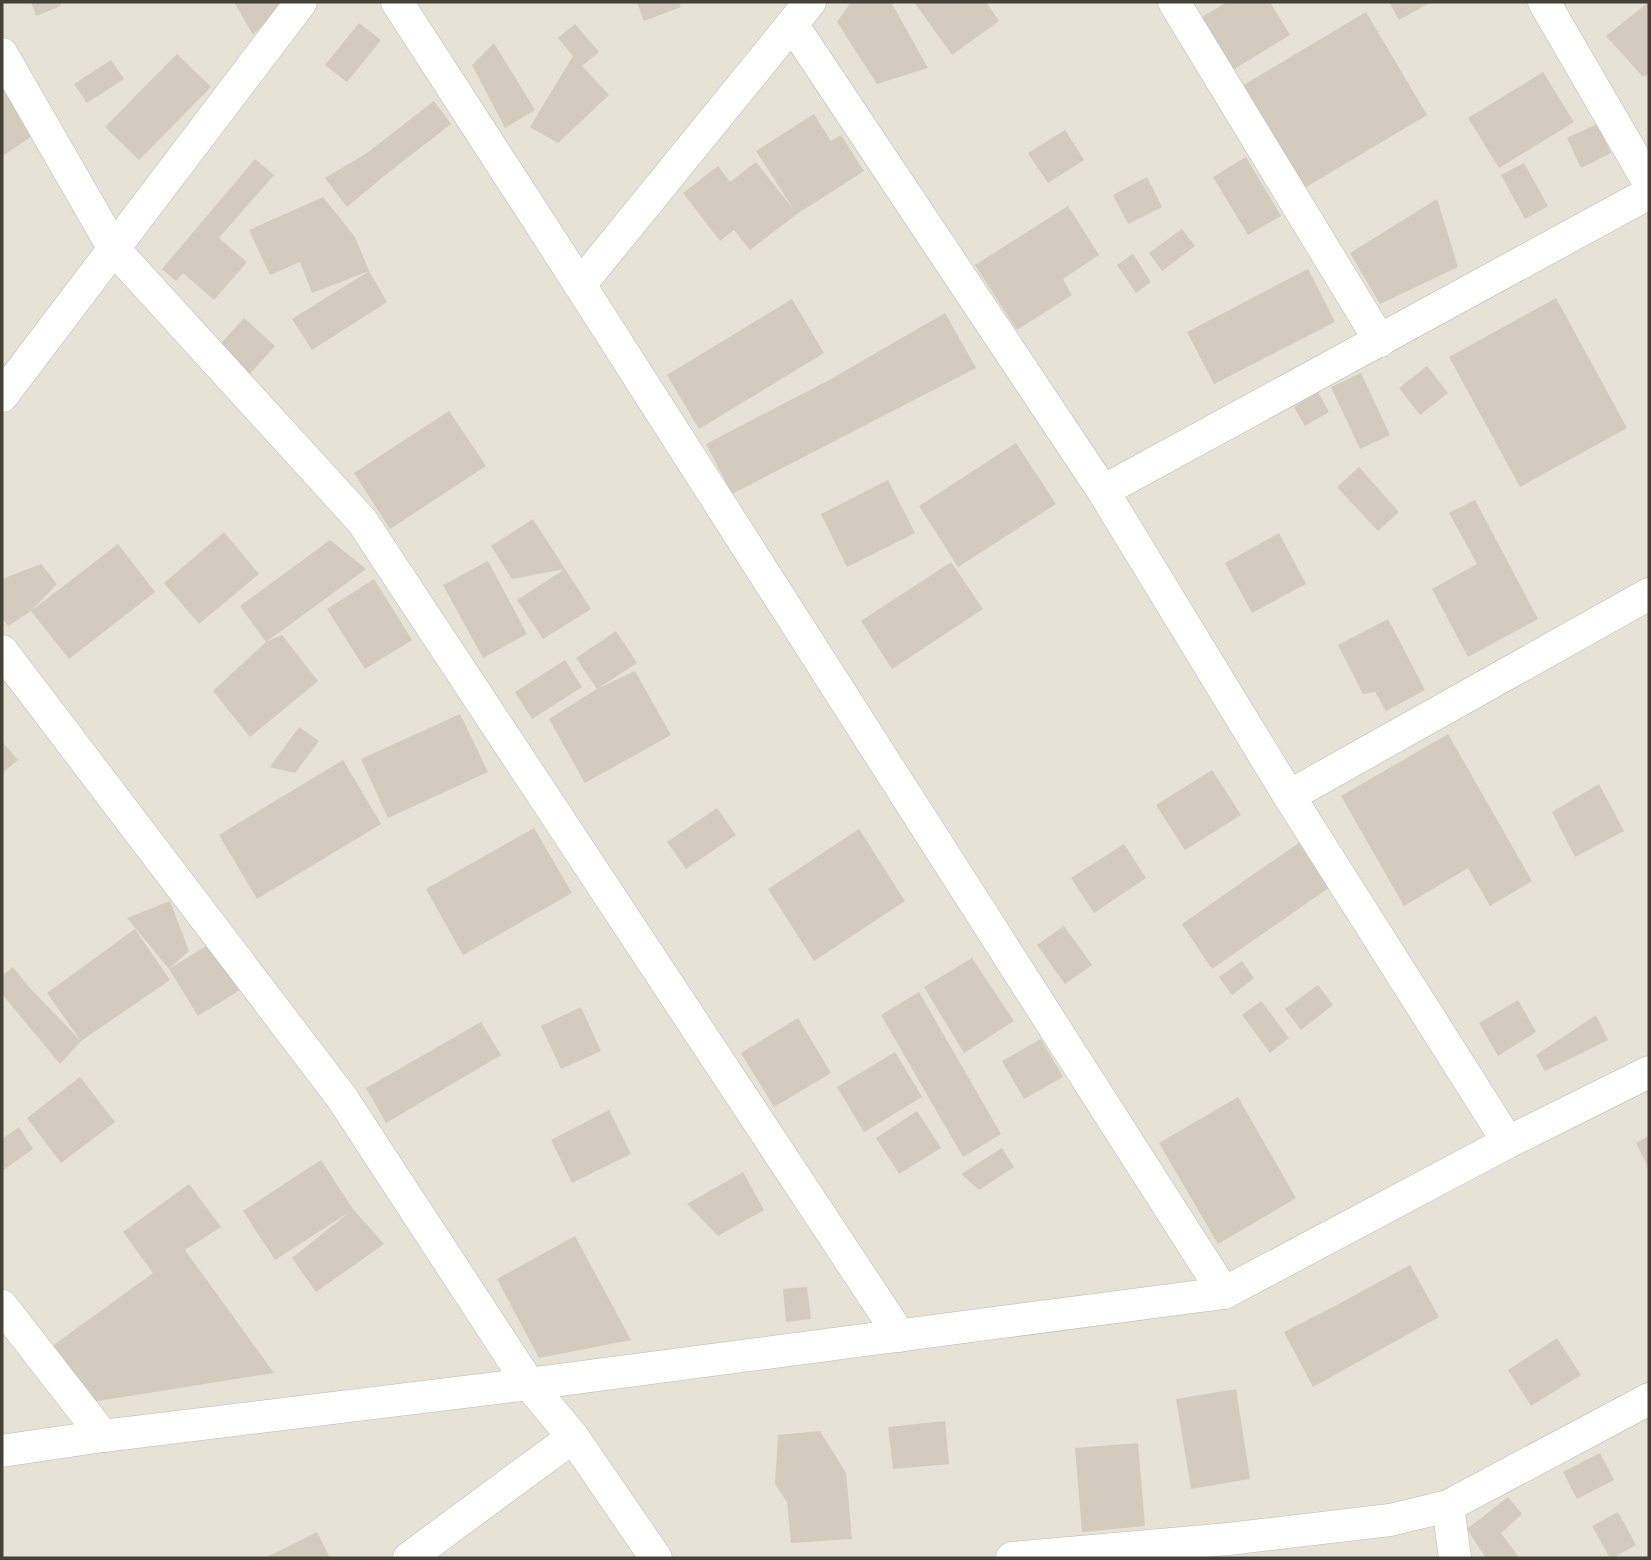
<svg xmlns="http://www.w3.org/2000/svg" width="1651" height="1560" font-family="'Fira Sans',sans-serif">
<rect width="100%" height="100%" fill="#f3f0e8"/>
<rect fill="#e6e2d6" x="2" y="2" width="1647" height="1556"/>
<g fill="#d3ccbe">
<path d="M31,2h29l1,4 -25,10z"/>
<path d="M234,2h51l-32,33z"/>
<path d="M637,2h42l2,5 -37,14z"/>
<path d="M851,2h40l37,66 -51,16 -40,-62z"/>
<path d="M914,2h72l13,19 -47,34z"/>
<path d="M1227,2h43l20,33 -59,36 -32,-52z"/>
<path d="M1389,2h42l-32,18z"/>
<path d="M1649,2v71l-6,4 -37,-41z"/>
<path d="M1366,12l61,103 -124,74 -61,-103z"/>
<path d="M359,23l22,17 -34,42 -22,-17z"/>
<path d="M575,24l24,28 -17,14 27,29 -51,48 -28,-16 43,-71 -15,-18z"/>
<path d="M494,43l41,67 -30,18 -33,-63z"/>
<path d="M177,54l34,33 -72,73 -34,-33z"/>
<path d="M111,60l13,19 -37,24 -13,-19z"/>
<path d="M1543,72l31,50 -75,46 -31,-50z"/>
<path d="M2,78l36,54 -34,23 -2,-3z"/>
<path d="M434,101l17,23 -67,52 -37,31 -22,-29 42,-25z"/>
<path d="M814,114l17,27 10,-6 23,36 -67,43 -47,36 -16,-20 -14,11 -37,-48 35,-27 12,16 26,-20 38,48 -38,-59z"/>
<path d="M1597,124l14,29 -30,15 -14,-30z"/>
<path d="M1065,130l19,30 -36,23 -20,-30z"/>
<path d="M1246,157l35,59 -33,19 -35,-58z"/>
<path d="M255,159l19,16 -55,63 28,24 -33,38 -31,-27 -7,8 -14,-12z"/>
<path d="M1524,163l24,43 -23,13 -24,-44z"/>
<path d="M1147,177l15,30 -34,17 -15,-29z"/>
<path d="M323,197l32,40 14,34 18,31 -75,48 -20,-31 77,-48 -57,22 -12,-31 -30,13 -21,-45z"/>
<path d="M1437,199l21,68 -78,37 -30,-51z"/>
<path d="M1068,206l31,49 -36,24 9,16 -55,35 -42,-65z"/>
<path d="M1182,229l13,17 -33,25 -13,-18z"/>
<path d="M1133,254l18,28 -15,11 -19,-28z"/>
<path d="M1308,269l27,53 -121,62 -27,-52z"/>
<path d="M1556,298l71,130 -107,59 -71,-130z"/>
<path d="M792,299l32,54 -125,76 -32,-54z"/>
<path d="M945,313l31,55 -244,126 -26,-50 125,-65z"/>
<path d="M244,318l31,28 -27,30 -31,-28z"/>
<path d="M1427,366l21,27 -28,22 -21,-27z"/>
<path d="M1361,373l29,62 -30,14 -29,-62z"/>
<path d="M1318,392l11,20 -24,14 -11,-19z"/>
<path d="M449,411l37,55 -96,63 -36,-56z"/>
<path d="M1016,443l40,61 -98,63 -39,-61z"/>
<path d="M1359,467l40,45 -21,19 -41,-44z"/>
<path d="M888,480l27,53 -68,34 -26,-53z"/>
<path d="M1475,500l63,119 -70,38 -36,-68 45,-25 -28,-51z"/>
<path d="M533,519l32,50 -53,10 -21,-33z"/>
<path d="M224,532l35,42 -60,50 -35,-41z"/>
<path d="M1279,533l27,51 -54,29 -27,-50z"/>
<path d="M330,540l36,29 -100,73 16,-7 36,46 -68,56 -37,-46 53,-49 -26,-36z"/>
<path d="M118,544l37,48 -86,67 -38,-48z"/>
<path d="M488,561l39,73 -44,24 -40,-73z"/>
<path d="M951,562l32,47 -91,60 -31,-48z"/>
<path d="M41,564l16,20 -26,27 -23,15 -6,-8v-39z"/>
<path d="M565,569l26,40 -48,30 -26,-39z"/>
<path d="M374,579l38,61 -47,29 -38,-60z"/>
<path d="M1388,619l37,71 -39,21 -11,-19 -12,2 -25,-49z"/>
<path d="M616,631l21,32 -40,26 -21,-31z"/>
<path d="M565,660l17,27 -50,32 -17,-27z"/>
<path d="M635,671l36,64 -86,48 -36,-64 48,-30z"/>
<path d="M460,714l28,58 -100,46 -27,-59z"/>
<path d="M299,727l20,14 -24,32 -25,-6z"/>
<path d="M1448,734l84,147 -42,25 -22,-38 -64,38 -63,-110z"/>
<path d="M2,741l16,19 -16,13z"/>
<path d="M343,760l38,64 -124,75 -38,-64z"/>
<path d="M1212,770l29,45 -56,35 -29,-45z"/>
<path d="M1599,784l25,47 -49,26 -23,-45z"/>
<path d="M717,808l19,27 -50,34 -19,-27z"/>
<path d="M534,828l38,65 -109,62 -37,-66z"/>
<path d="M859,829l46,72 -91,60 -46,-72z"/>
<path d="M1303,840l30,45 -121,84 -30,-45z"/>
<path d="M1124,844l22,34 -52,35 -23,-35z"/>
<path d="M170,901l19,50 -20,18 -42,-51z"/>
<path d="M1064,926l28,39 -27,19 -28,-39z"/>
<path d="M135,929l35,51 -89,61 -21,23 -58,-70v-18l11,-9 15,19 53,55 -34,-48z"/>
<path d="M211,943l29,47 -42,26 -29,-47z"/>
<path d="M972,958l42,63 -50,32 -40,-66z"/>
<path d="M1242,961l12,17 -22,17 -13,-18z"/>
<path d="M1318,985l15,20 -32,25 -16,-21z"/>
<path d="M919,992l82,142 -38,23 -82,-142z"/>
<path d="M1518,1000l18,32 -38,24 -19,-33z"/>
<path d="M1261,1001l28,37 -19,15 -28,-38z"/>
<path d="M581,1007l20,44 -40,18 -20,-43z"/>
<path d="M1596,1015l12,25 -63,31 -9,-16z"/>
<path d="M798,1018l33,55 -57,34 -33,-54z"/>
<path d="M481,1022l20,33 -115,68 -20,-35z"/>
<path d="M1041,1039l22,38 -39,22 -22,-38z"/>
<path d="M895,1052l27,45 -58,35 -27,-45z"/>
<path d="M80,1077l35,45 -54,41 -34,-45z"/>
<path d="M1238,1097l58,101 -78,46 -59,-101z"/>
<path d="M609,1110l22,44 -59,29 -21,-43z"/>
<path d="M917,1111l24,37 -42,26 -23,-36z"/>
<path d="M19,1127l14,22 -31,22v-32z"/>
<path d="M1649,1136v33l-13,-26z"/>
<path d="M1002,1148l12,19 -35,23 -18,-16z"/>
<path d="M321,1160l32,49 31,35 -68,48 -24,-34 59,-47 -76,49 -32,-49z"/>
<path d="M743,1172l21,38 -46,26 -31,-32z"/>
<path d="M189,1184l32,43 -36,23 89,123 -182,29 -41,-55 102,-74 -30,-41z"/>
<path d="M575,1236l56,104 -92,18 -42,-79z"/>
<path d="M1410,1265l29,52 -126,70 -29,-55 51,-26z"/>
<path d="M807,1287l4,32 -25,3 -3,-33z"/>
<path d="M1557,1338l24,37 -50,31 -23,-36z"/>
<path d="M1236,1389l14,90 -59,10 -15,-90z"/>
<path d="M945,1421l4,43 -56,5 -5,-42z"/>
<path d="M820,1431l26,42 6,66 -61,4 -4,-41 -12,-18 3,-49z"/>
<path d="M1138,1443l7,83 -63,6 -7,-84z"/>
<path d="M1600,1453l14,27 -37,19 -14,-27z"/>
<path d="M1508,1497l14,17 -21,19 17,23 -3,2h-29l-19,-29z"/>
<path d="M1618,1512l18,33 -23,13h-3l-18,-32z"/>
<path d="M317,1532l13,26h-65z"/>
</g>
<g fill="none" stroke-linecap="round" stroke-linejoin="round">
<defs>
<g id="street">
<path d="M397,2l183,283 644,1008"/>
<path d="M1174,2l206,339"/>
<path d="M1544,2l105,181"/>
<path d="M792,24l311,467 186,305 219,346"/>
<path d="M2,54l112,195 248,272 538,815"/>
<path d="M580,285l230,-283"/>
<path d="M2,396l299,-394"/>
<path d="M1103,491l546,-298"/>
<path d="M2,651l340,447 187,286 44,53 83,121"/>
<path d="M1289,796l360,-202"/>
<path d="M2,1306l101,130"/>
<path d="M2,1451l101,-15 426,-52 695,-91 284,-151 141,-70"/>
<path d="M1448,1506l7,52"/>
<path d="M409,1558l164,-121"/>
<path d="M1012,1558l216,-19 162,-19 58,-14 201,-107"/>
</g>
</defs>
<use href="#street" stroke="#bdb8ab" stroke-width="33"/>
<use href="#street" stroke="#fff" stroke-width="32"/>
</g>
<rect width="1651" height="1560" fill="none" stroke="#454137" stroke-width="7"/>
</svg>
